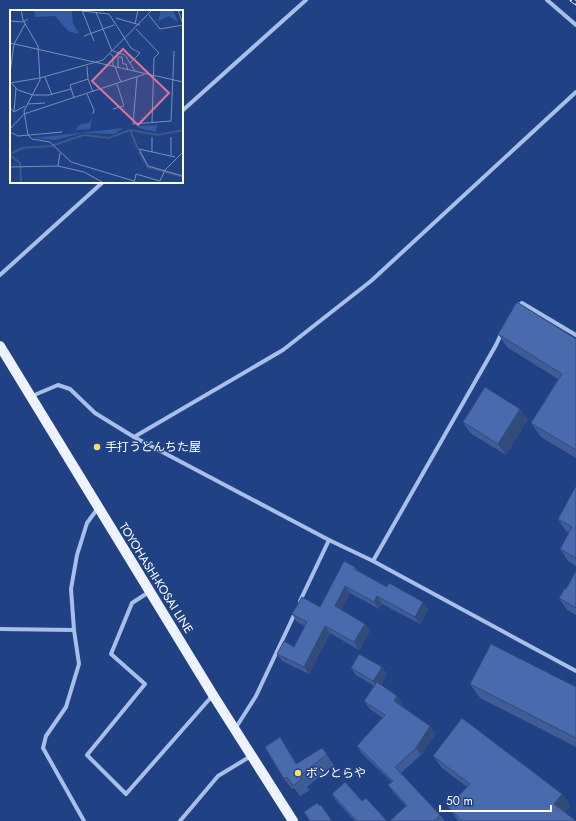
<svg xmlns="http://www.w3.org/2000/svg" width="576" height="821" font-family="Jost,'Noto Sans JP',sans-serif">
<rect width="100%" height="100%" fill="#204285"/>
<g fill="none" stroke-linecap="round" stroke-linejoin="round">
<g stroke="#a9bfe9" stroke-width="4">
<path d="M547,0l29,25"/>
<path d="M182,111l124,-111"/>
<path d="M0,275l103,-93"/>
<path d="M516,307l6,-4 54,32"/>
<path d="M32,396l26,-11 12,4 25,24 39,24 195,103 44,21 203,110"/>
<path d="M134,437l149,-87 88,-69 205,-189"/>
<path d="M373,561l123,-216 6,-13"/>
<path d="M149,592l-17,11 -21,51 34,30 -58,71 39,39 87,-99"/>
<path d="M300,601l29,-61"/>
<path d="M0,629l74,1"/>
<path d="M235,729l21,-33 39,-83"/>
<path d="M84,821l-41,-73 3,-12 20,-29 13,-43 -5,-34 -3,-41 6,-34 10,-32 11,-15"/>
<path d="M180,821l38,-45 33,-20"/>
</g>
<path stroke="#edf2fe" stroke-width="10" d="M0,346l213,349 80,126"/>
<defs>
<path id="rail" d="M572,0l4,3"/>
</defs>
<use href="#rail" stroke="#fff" stroke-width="4.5"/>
<use href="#rail" stroke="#204285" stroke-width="3" stroke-dasharray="9" stroke-linecap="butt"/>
</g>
<g fill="#3f5c96">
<path d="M498,334l78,5v119l-35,-21 -10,-14 27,-44 -51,-32z"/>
<path d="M528,419l-22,36 -36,-22 -7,-11z"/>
<path d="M576,486v80l-8,-5 -8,-12 9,-16 -3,-2 -8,-12z"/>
<path d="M355,567l3,4 70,38 -8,15 -38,-20 -3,5 -29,-16 -9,17 24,14 5,7 -11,19 -29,-17 -21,41 -27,-13 -5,-7 17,-7 11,-21 -8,-4 -5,-8 28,-7z"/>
<path d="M576,571v44l-9,-5 -8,-12 7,-9z"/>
<path d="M382,667l5,7 -6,11 22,19 -2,2 35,27 -15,22 -20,18 39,42 5,6h-55l16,-15 -12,-13 -6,-8 4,-3 -30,-28 -5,-8 26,-28 -13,-9 -6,-8 10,-15 -18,-11 -5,-7z"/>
<path d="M470,684l106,3v60l-96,-49z"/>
<path d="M287,748l10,16 25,-16 12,17 -27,22 3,3 -10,6 -6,-8 -2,1 -8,-10z"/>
<path d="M433,756l129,38 8,12 -5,7 11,8h-118l-10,-14 19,-20 -25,-19z"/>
<path d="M332,794l30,7 25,20h-32l-18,-19z"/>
</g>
<g fill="#334b7a">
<path d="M520,409l8,10 -22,36 -8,-11z"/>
<path d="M345,586l5,7 -10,20 -5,-7z"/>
<path d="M377,596l5,8 -3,5 -5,-7z"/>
<path d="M423,602l5,7 -8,15 -5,-7z"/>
<path d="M365,624l5,7 -11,19 -5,-8z"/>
<path d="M325,626l5,7 -21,41 -5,-7z"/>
<path d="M382,667l5,7 -9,15 -5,-8z"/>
<path d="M397,696l6,8 -4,5 -5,-8z"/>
<path d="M430,726l6,7 -15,22 -5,-7z"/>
<path d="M280,737l7,11 16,27 -7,-11z"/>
<path d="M562,794l8,12 -7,10 -9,-12z"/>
</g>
<g fill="#496bae" stroke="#334b7a">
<path d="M517,302l59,37v111l-45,-27 31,-49 -64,-40z"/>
<path d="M485,387l35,22 -22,35 -35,-22z"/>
<path d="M576,486v72l-16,-9 12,-22 -14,-8z"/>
<path d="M344,561l11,6 -1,2 33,18 2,-4 34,19 -8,15 -38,-21 -3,6 -29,-16 -10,20 30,18 -11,18 -29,-16 -21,41 -27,-13 7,-13 10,6 13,-25 -15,-8 10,-17 18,10z"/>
<path d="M576,571v37l-17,-10 6,-10 1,1z"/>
<path d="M491,644l85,43v51l-106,-54z"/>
<path d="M359,654l23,13 -9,14 -22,-13z"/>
<path d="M377,682l20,14 -3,5 36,25 -14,22 -21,19 45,48 -6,6h-44l17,-16 -19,-20 5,-4 -36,-35 28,-31 -21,-14z"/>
<path d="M462,718l100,76 -8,10 22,17h-114l-14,-14 22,-23 -37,-28z"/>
<path d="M280,737l16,27 26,-16 5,6 -27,22 2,3 -9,7 -6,-9 -3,2 -19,-32z"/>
<path d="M345,782l17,19 4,-3 21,23h-30l-25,-27z"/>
<path d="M317,803l3,3 1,-1 11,16h-22l-6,-9z"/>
</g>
<g fill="#f7dd6a" stroke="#204285" stroke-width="1.5">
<circle cx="97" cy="447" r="4"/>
<circle cx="298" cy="773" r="4"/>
</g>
<g text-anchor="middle" stroke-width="3" stroke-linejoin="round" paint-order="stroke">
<g font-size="12" fill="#fff" stroke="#204285" text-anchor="start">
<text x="105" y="451">手打うどんちた屋</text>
<text x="306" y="777">ボンとらや</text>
</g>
<g font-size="12" fill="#fff" stroke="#204285">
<text transform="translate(156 578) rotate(58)" y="4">TOYOHASHI-KOSAI LINE</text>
</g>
</g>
<g transform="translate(10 10)">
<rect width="173" height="173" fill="#204285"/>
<path d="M24,0l38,1 1,12 6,11 -11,-3 -13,-15 -20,1zM151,0h12l5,12 -9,-6 -11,5zM82,108l-2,11 -15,1 6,-6 8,-1zM147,115l-1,7 -17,-4v-2zM114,118l-10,6 -32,-1 -27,7 -21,-2z" fill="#345aa3"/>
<path fill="none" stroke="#3f5789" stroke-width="2" d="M120,120l8,19M129,142l9,15 35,10M0,144l12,-6 29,-2 33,-11 25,3 21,-8 28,5 25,-5M0,145l10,8 1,20"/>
<path fill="none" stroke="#798eb6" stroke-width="1" d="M11,0l2,10 15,26 2,34 -16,31 4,24M72,0l12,31M168,0l5,14M72,1l27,3 22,34 9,5 -10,10M86,2l16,39M139,5l11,14 23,-4M106,8l24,7M0,11l13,1 5,-3M125,14l3,-14M126,19l23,24 -5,5 -2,65M74,26l30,-11M0,33l173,39M103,41l12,4 10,16M100,44l3,2v10M77,56l1,13 5,13M105,57l6,15M108,57v-10h4l1,7h3l2,6M0,63l4,-29 11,-20M35,67l7,18M127,67l-4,47 38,-3 3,-70M0,73l30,-5 63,-18 49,-50M2,74l6,6 15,5h16l22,-6M77,84l7,16 -1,4M64,88l-4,-13 18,-6M17,94l18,-1M0,98l4,4 11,-6M103,99l11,-3 -7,-22M4,102l2,-24M0,119l14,-15 121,-40M0,122l8,4 44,-4M18,125l4,4 18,3 21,20 63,19M142,127v15M161,127v19M129,139l9,17 35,10M129,139l36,8M48,156l2,-13M0,157l48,-1 26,6 20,11M124,173l2,-9 24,7 5,-11 18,-18"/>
<path fill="#da749d" fill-opacity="0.15" stroke="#da749d" stroke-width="2" d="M113,39l46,44 -31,32 -46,-44z"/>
<rect width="173" height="173" fill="none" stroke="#fff" stroke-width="2"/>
</g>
<path d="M440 805v6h111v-6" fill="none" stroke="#ffffff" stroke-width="2"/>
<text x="446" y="805" font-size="12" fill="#ffffff" stroke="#204285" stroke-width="3" paint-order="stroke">50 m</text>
</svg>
